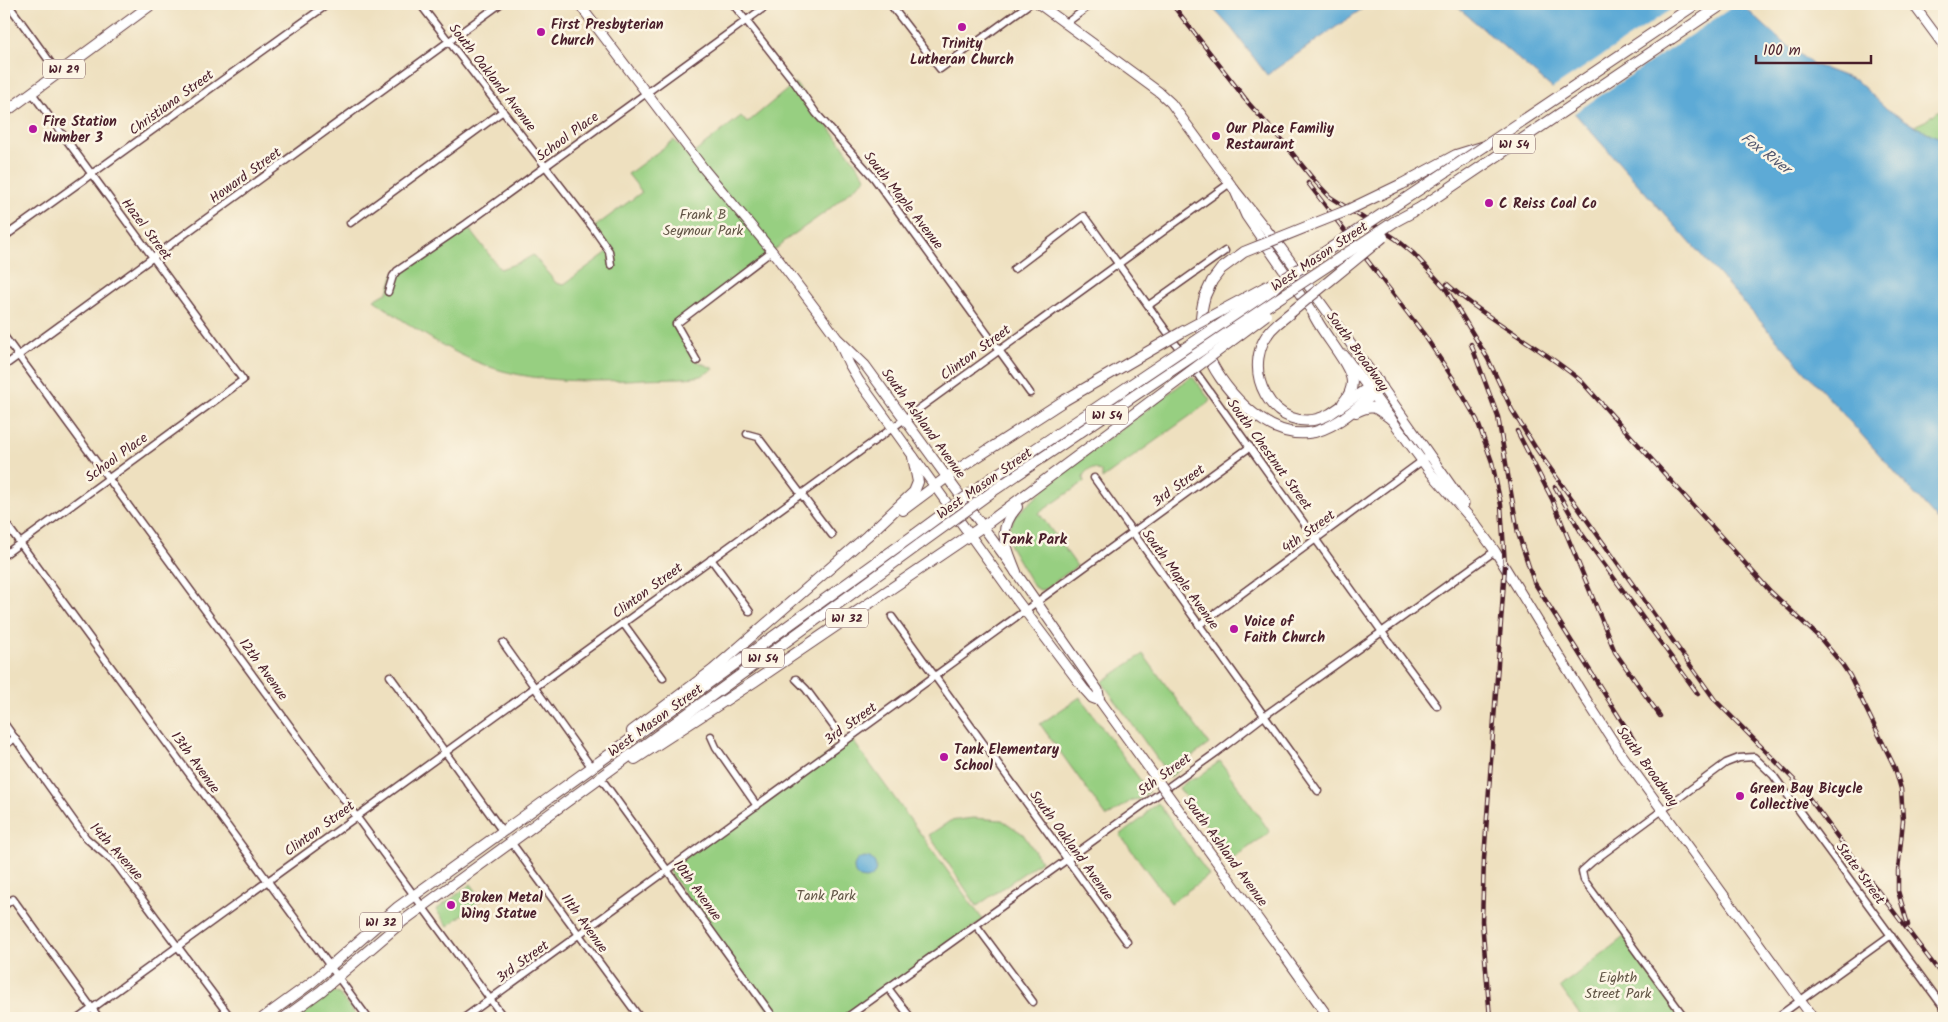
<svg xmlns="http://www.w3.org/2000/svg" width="1948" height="1022" font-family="Kalam,sans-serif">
<rect width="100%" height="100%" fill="#fcf5e5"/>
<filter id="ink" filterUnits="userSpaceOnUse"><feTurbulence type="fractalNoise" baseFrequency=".02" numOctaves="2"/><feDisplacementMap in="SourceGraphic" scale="10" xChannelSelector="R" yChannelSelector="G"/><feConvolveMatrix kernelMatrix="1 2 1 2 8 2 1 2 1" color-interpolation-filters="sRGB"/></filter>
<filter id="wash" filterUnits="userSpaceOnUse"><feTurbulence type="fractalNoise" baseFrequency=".0096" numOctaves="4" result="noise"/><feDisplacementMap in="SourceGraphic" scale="20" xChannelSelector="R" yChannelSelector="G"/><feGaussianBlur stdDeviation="1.12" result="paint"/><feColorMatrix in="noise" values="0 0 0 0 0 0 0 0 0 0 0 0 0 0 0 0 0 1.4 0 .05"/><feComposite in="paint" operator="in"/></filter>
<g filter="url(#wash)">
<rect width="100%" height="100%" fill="#eee0bf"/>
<g fill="#97cf81" stroke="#707756">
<path d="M795,83l46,60 25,35 -39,33 -41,29 -19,17 -91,67 21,37 17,8c-4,2 -9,5 -13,7 -14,3 -42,2 -57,3 -47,3 -95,4 -141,-8 -47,-13 -90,-43 -129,-71l14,-8 5,-16 73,-52 34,45 21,-7 12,-7 23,28 7,2 46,-34 -16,-23 49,-36 -14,-18 46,-34 15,17 52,-41 6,7z"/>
<path d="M1944,106v34l-30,-14 13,-6z"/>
<path d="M1192,376l18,24 -2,3 -106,76v-6c-7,-6 -14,-6 -19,3l1,6 -45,31 38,53 -32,23 -5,1 -6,-3 -24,-41 -2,-15 8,-16 52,-46z"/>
<path d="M1143,654l66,90 -26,19 -4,7 -9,7 -68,-95z"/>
<path d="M1080,697l69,95 -9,7 -8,1 -25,17 -67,-93z"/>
<path d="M851,738l132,182 -137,98h-72l-106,-148z"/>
<path d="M1220,761l50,71 -39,28 -52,-72 10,-8 8,-2z"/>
<path d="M1158,803l51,72 -38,28 -51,-68 24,-18 4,-7z"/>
<path d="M973,818l29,2 21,14 18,27 -64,45 -48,-71 21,-14z"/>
<path d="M471,884l11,15 -34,27 -12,-16z"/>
<path d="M1625,936l60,82h-103l-22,-31z"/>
<path d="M331,991l8,3 17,21 -5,3h-55l-1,-1 33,-25z"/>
</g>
<g fill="#5daad6" stroke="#546480">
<path d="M1209,4h160l-102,71 -35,-46z"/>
<path d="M1454,4h287l37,34 34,26 45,17 30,28 27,17 30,14v387l-392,-439z"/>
<circle cx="865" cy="868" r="11"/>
</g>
<path fill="#eee0bf" d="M1679,4h58l-164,110 -23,-24z"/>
</g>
<g filter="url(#ink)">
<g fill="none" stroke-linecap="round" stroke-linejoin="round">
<defs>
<g id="street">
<path d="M8,4l50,69"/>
<path d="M420,4l173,224 16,23 2,14"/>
<path d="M733,4l62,79 21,30 58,65 156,215"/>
<path d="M890,4l50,65 89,-65"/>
<path d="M1065,24l27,-20"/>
<path d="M350,223l153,-112"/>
<path d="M4,237l324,-233"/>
<path d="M1014,269l70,-53 298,416 55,74"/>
<path d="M388,292l5,-16 4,-5 69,-47 303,-220"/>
<path d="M1149,305l76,-54"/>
<path d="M4,336l500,682"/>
<path d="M697,361l-21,-37 96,-73"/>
<path d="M4,366l496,-362"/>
<path d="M747,434l11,3 74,98"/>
<path d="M1094,478l224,313"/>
<path d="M4,521l364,497"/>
<path d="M4,555l239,-175 -211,-287"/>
<path d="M711,559l39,53"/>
<path d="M892,617l235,325"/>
<path d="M623,623l40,55"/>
<path d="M1199,625l231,-170"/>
<path d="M503,643l89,125"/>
<path d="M390,676l113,156"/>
<path d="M796,679l10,10 39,53"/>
<path d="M4,723l82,115 30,26 115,154"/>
<path d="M711,736l5,11 41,59"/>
<path d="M4,746l11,-8"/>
<path d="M600,777l174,241"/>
<path d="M511,842l129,176"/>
<path d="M4,906l9,-7 86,119"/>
<path d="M976,925l57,77"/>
<path d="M888,988l23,30"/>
<path d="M79,1018l1151,-835"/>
<path d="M464,1018l786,-571"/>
<path d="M846,1018l371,-266 47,-36 231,-165"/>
<path d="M1685,1018l-101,-138 -2,-9 10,-9 134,-99 13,-5 15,-1 19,18 171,233"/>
<path d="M1776,1018l115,-83"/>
</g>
<g id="secondary">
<path d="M579,4l125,165 68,82 46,61 19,26 12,26 10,17 157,218 68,90 8,9 8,3 -2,-11 -90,-129 -143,-196 -28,-27"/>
<path d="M1039,4l120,88 12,11 63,86 47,59 101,139 82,117"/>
<path d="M1913,4l31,42"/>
<path d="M1234,189l12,27 71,103"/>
<path d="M1344,355l87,118 42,48 22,30 92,150 33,51 193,266"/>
<path d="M1272,938l57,80"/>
</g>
<g id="primary">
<path d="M4,113l148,-109"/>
<path d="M1402,184l54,-29 29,-9 211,-142"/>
<path d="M1420,208l303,-204"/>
<path d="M1205,296c-5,17 -6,35 0,52 13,38 60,90 103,85 26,-2 54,-30 74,-46"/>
<path d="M1314,315c8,18 38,51 38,67 0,8 -4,15 -9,21"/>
<path d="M1278,323c-47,39 -4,121 52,91l48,-33"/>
<path d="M1356,412c17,-9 21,-4 35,7"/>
<path d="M903,510l51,-38 111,-72"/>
<path d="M1016,572c-10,-26 -20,-41 1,-65"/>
<path d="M632,731l81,-61 154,-134 47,-44 4,-10 -5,-25"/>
<path d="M635,759l120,-78 234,-159 106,-79"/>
<path d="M263,1018l48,-35 87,-76 516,-372"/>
<path d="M284,1018l37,-27 82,-70 517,-377"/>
</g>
</defs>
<use href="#street" stroke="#633c41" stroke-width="9"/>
<use href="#secondary" stroke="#633c41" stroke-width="11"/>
<use href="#primary" stroke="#633c41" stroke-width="12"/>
<use href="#street" stroke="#fff" stroke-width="6"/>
<use href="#secondary" stroke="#fff" stroke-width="9"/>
<use href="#primary" stroke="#fff" stroke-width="10"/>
<defs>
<g id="rail">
<path d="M1172,4l75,97"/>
<path d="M1243,97l41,46 29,36 17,18 66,42 18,15 32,35 42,70 24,51 23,37 180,253 86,87 58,79 85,112"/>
<path d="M1308,183l115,150 31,47 23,40 15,42 9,43 4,61 -21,293 -2,62 8,97"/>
<path d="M1447,284c41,37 93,62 135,98l188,209 50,47 22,26 8,12 45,92 6,21 2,31 -5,51v20l10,34"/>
<path d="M1471,344l27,73 20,116 16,49 101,160"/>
<path d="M1517,431l35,68 63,153 45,64"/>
<path d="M1555,487l27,47 116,160"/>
</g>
</defs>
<use href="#rail" stroke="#4a1f2b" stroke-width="4.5"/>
<use href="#rail" stroke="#fcf5e5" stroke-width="2.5" stroke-dasharray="8" stroke-linecap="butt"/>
<defs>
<path id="secondary-bridge" d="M1100,701l172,237"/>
<g id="primary-bridge">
<path d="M1205,296l7,-15 9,-12 23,-17 102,-41 56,-27"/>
<path d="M1278,323l105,-86"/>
<path d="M1065,400l117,-68 91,-49"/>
<path d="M1095,443l171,-128"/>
<path d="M914,535l75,-55 284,-191 8,-8 204,-135"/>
<path d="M920,544l76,-55 298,-201 100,-66 26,-14"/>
</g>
</defs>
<use href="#secondary-bridge" stroke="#633c41" stroke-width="11" stroke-linecap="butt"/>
<use href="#primary-bridge" stroke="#633c41" stroke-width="12" stroke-linecap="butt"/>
<use href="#secondary-bridge" stroke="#fff" stroke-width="9"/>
<use href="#primary-bridge" stroke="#fff" stroke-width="10"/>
</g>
</g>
<g fill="#b5179e" stroke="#fcf5e5" stroke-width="2">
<circle cx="962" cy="27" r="5"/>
<circle cx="541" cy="32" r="5"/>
<circle cx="33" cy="129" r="5"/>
<circle cx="1216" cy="136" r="5"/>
<circle cx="1489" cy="203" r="5"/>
<circle cx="1234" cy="629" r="5"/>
<circle cx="944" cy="757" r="5"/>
<circle cx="1740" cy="796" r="5"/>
<circle cx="451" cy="905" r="5"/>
</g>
<g text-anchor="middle" stroke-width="5" stroke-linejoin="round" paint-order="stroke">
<g fill="#fcf5e5" stroke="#7f5f63" stroke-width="1">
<rect x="43" y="59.5" width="42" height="19" rx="4"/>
<rect x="1493" y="134.5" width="42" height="19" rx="4"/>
<rect x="1086" y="405.5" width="42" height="19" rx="4"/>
<rect x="826" y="608.5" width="42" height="19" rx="4"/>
<rect x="742" y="648.5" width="42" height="19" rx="4"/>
<rect x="360" y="912.5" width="42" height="19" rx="4"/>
</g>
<g font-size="12" font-weight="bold" fill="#4a1f2b">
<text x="64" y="73">WI 29</text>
<text x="1514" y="148">WI 54</text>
<text x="1107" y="419">WI 54</text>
<text x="847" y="622">WI 32</text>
<text x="763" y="662">WI 54</text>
<text x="381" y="926">WI 32</text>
</g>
<g font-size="14" font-weight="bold" fill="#4a1f2b" stroke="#fcf5e5" text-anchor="start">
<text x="551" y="29">First Presbyterian<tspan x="551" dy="16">Church</tspan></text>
<text x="962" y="48" text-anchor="middle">Trinity<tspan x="962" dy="16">Lutheran Church</tspan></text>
<text x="43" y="126">Fire Station<tspan x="43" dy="16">Number 3</tspan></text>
<text x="1226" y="133">Our Place Familiy<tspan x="1226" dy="16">Restaurant</tspan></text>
<text x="1499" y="208">C Reiss Coal Co</text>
<text x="1244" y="626">Voice of<tspan x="1244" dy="16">Faith Church</tspan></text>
<text x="954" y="754">Tank Elementary<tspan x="954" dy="16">School</tspan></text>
<text x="1750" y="793">Green Bay Bicycle<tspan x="1750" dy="16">Collective</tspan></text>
<text x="461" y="902">Broken Metal<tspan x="461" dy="16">Wing Statue</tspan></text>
</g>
<g font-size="14" fill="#4a1f2b" stroke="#fcf5e5">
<text transform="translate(493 77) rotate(52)" y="5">South Oakland Avenue</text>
<text transform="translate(171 102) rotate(-36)" y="5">Christiana Street</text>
<text transform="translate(567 136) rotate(-36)" y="5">School Place</text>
<text transform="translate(245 175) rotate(-36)" y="5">Howard Street</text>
<text transform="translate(904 200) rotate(52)" y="5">South Maple Avenue</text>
<text transform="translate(147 229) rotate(53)" y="5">Hazel Street</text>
<text transform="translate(1319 256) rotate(-34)" y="5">West Mason Street</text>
<text transform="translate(1358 351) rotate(54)" y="5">South Broadway</text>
<text transform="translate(975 352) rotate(-36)" y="5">Clinton Street</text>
<text transform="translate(924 423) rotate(54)" y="5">South Ashland Avenue</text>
<text transform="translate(1270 454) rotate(54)" y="5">South Chestnut Street</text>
<text transform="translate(116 457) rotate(-36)" y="5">School Place</text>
<text transform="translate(984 483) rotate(-35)" y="5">West Mason Street</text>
<text transform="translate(1178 485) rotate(-36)" y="5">3rd Street</text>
<text transform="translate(1308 531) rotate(-36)" y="5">4th Street</text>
<text transform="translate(1181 579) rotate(54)" y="5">South Maple Avenue</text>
<text transform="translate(647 590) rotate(-36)" y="5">Clinton Street</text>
<text transform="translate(264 669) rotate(54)" y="5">12th Avenue</text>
<text transform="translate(655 720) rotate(-36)" y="5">West Mason Street</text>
<text transform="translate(850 723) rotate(-36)" y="5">3rd Street</text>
<text transform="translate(196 762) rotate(54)" y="5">13th Avenue</text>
<text transform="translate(1648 766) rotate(54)" y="5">South Broadway</text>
<text transform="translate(1164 774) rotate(-36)" y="5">5th Street</text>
<text transform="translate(319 828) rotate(-36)" y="5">Clinton Street</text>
<text transform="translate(1072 845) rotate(54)" y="5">South Oakland Avenue</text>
<text transform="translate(117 851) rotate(48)" y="5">14th Avenue</text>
<text transform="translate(1226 851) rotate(54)" y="5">South Ashland Avenue</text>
<text transform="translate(1861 873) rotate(54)" y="5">State Street</text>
<text transform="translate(698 890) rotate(54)" y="5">10th Avenue</text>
<text transform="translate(585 923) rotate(54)" y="5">11th Avenue</text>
<text transform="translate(522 961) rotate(-36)" y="5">3rd Street</text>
</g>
<g font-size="14" fill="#615445" stroke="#fcf5e5">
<text x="703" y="219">Frank B<tspan x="703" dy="16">Seymour Park</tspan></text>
<text x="826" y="900">Tank Park</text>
<text x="1618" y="982">Eighth<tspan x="1618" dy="16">Street Park</tspan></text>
</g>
<g font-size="15" font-style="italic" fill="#52576f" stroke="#fcf5e5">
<text transform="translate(1766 153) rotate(37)" y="5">Fox River</text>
</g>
<g font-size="15" font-weight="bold" fill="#4a1f2b" stroke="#fcf5e5">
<text x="1034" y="544">Tank Park</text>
</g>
</g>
<rect width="1948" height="1022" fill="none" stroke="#fcf5e5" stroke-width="20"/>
<path d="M1756 55v8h115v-8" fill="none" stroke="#4a1f2b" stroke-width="2.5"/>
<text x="1763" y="55" font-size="15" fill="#4a1f2b" stroke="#fcf5e5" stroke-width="4" paint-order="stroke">100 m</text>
</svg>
